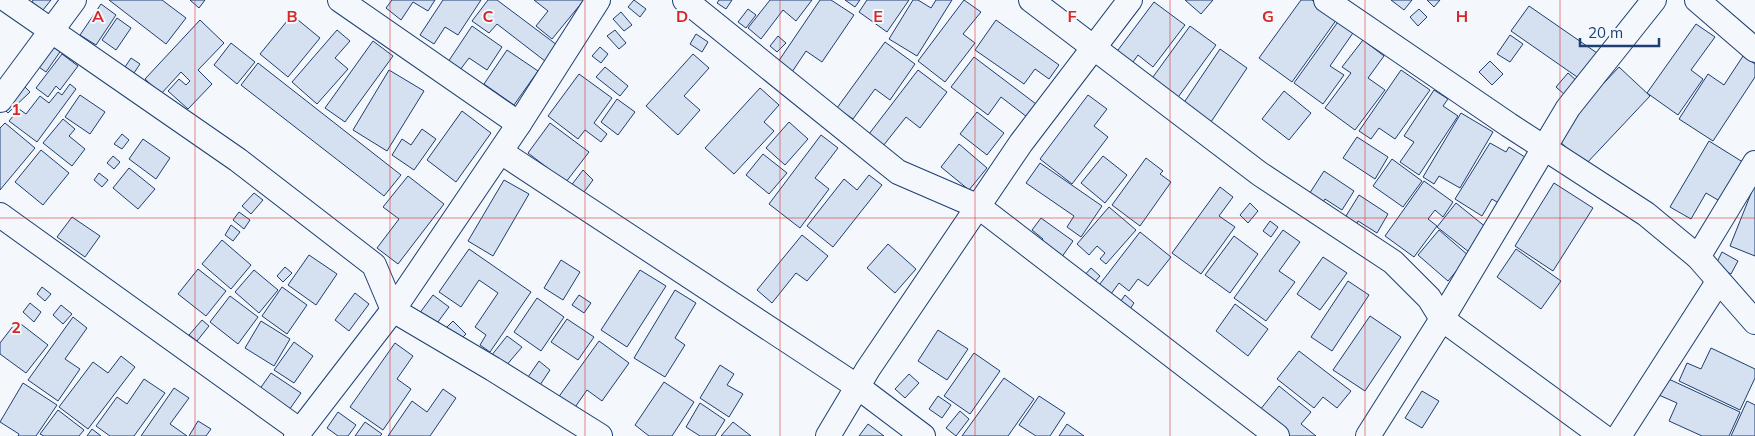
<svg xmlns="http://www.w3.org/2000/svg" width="1755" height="436" font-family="Mulish,sans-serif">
<rect width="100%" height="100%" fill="#f4f7fb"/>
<g fill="#d5e0f0" stroke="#1d3f73">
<path d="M33,0h18l-8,10 -11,-8z"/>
<path d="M109,0h53l24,18 -20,26z"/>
<path d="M190,0h15l-6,8z"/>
<path d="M392,0h43l-7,11 -15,-9 -12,18 -15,-12z"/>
<path d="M443,0h38l-23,35 -13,-8 -11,17 -14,-9z"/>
<path d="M488,0h9l60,45 -12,16 -48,-37 -8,9 -17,-12z"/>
<path d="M534,0h50l-32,39 -16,-13 12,-15z"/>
<path d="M634,0l12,9 -6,8 -12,-10z"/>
<path d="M719,0h13l-6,9 -9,-6z"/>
<path d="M770,0h42l-16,21 -13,-11 -22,29 -13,-11z"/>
<path d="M820,0h11l23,15 -32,47 -16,-11 -14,21 -14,-10z"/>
<path d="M845,0h15l-5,7z"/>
<path d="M867,0h42l-22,32 -28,-20z"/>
<path d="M913,0h5l13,8 5,-8h16l-35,56 -28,-17z"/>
<path d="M964,0l17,12 -18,22 12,9 -30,39 -27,-21z"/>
<path d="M1185,0h28l-12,14z"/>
<path d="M1301,0h11l25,19 -45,63 -33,-24z"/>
<path d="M1391,0h21l-8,10z"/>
<path d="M1427,0h13l-6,7z"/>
<path d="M1154,2l31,23 -32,42 -15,-12 -10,14 -16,-11z"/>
<path d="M101,4l15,11 -20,30 -16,-10z"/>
<path d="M1529,6l68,47 -17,26 -69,-48z"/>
<path d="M748,9l8,6 -10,13 -8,-6z"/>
<path d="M1419,9l8,8 -9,9 -8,-9z"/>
<path d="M621,12l11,13 -8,6 -11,-12z"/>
<path d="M292,15l28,23 -32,39 -28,-23z"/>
<path d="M117,18l14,10 -15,22 -14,-10z"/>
<path d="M1340,19l15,11 -25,36 14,9 -21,29 -29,-21z"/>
<path d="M200,20l24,23 -26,27 14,14 -24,25 -20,-18 11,-12 7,6 4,-4 -9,-9 -20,22 -16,-15z"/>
<path d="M996,20l63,45 -10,14 -14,-10 -11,15 -49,-34z"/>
<path d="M1696,24l19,13 -24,33 12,9 -25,36 -31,-22z"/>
<path d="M472,26l30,21 -15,23 -18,-12 -9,12 -12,-8z"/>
<path d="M1190,26l26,19 -40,55 -26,-19z"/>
<path d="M337,30l13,11 -15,17 13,11 -31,35 -25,-22z"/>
<path d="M615,30l11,13 -7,6 -12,-13z"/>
<path d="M696,34l12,8 -6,10 -12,-8z"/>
<path d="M1510,35l13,9 -13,18 -13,-8z"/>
<path d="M778,36l8,7 -9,9 -7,-6z"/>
<path d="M1363,40l21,16 -16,22 17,12 -30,40 -30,-22 26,-35 -9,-6z"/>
<path d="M373,41l20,15 -48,66 -20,-14z"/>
<path d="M52,42l10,7 -16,23 -10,-7z"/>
<path d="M885,42l30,22 -25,36 -15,-11 -22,30 -16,-11z"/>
<path d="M231,43l24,19 -18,22 -23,-19z"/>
<path d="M600,47l8,7 -7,9 -9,-7z"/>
<path d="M1220,49l27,19 -38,57 -28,-18z"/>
<path d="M507,50l31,21 -24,34 -30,-21z"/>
<path d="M62,54l16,12 -18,24 -4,-4 -8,11 -12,-9z"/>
<path d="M693,54l16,14 -25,28 16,14 -22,25 -32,-29z"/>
<path d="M1743,56l12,8v13l-42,64 -34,-22 29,-45 16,11z"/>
<path d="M974,57l62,47 -9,13 -26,-20 -13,18 -37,-28z"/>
<path d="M131,58l9,6 -6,9 -9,-6z"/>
<path d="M1490,61l13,13 -11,11 -13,-13z"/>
<path d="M258,63l143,112 -17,21 -143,-111z"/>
<path d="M605,67l23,19 -8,10 -24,-19z"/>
<path d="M1619,67l31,29 -65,69 -31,-29z"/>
<path d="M389,70l35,21 -37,60 -34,-21z"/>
<path d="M918,70l29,22 -27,36 -14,-11 -23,29 -14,-12z"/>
<path d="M1401,70l29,20 -35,49 -16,-11 -8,11 -12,-8z"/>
<path d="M1568,73l9,8 -12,14 -9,-8z"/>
<path d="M579,74l33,24 -18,25 13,11 -6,8 -16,-12 -7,9 -30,-23z"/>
<path d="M70,84l6,5 -39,53 -28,-21 10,-12 7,5 14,-18 9,7 9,-11 4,3z"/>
<path d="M24,86l6,6 -22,21 -6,-6z"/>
<path d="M760,88l19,17 -15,17 10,9 -40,43 -29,-26z"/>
<path d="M1434,90l14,9 -5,7 15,10 -39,59 -19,-13 14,-20 -10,-6z"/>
<path d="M1284,91l27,22 -22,27 -27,-21z"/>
<path d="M80,95l25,17 -15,22 -25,-17z"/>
<path d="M1088,95l19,14 -13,17 14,11 -36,47 -32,-25z"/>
<path d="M617,99l18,13 -17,23 -17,-13z"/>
<path d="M462,111l29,22 -35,49 -29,-22z"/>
<path d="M977,112l27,21 -17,22 -27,-21z"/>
<path d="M1461,113l32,19 -33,56 -21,-12 -5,8 -11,-7z"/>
<path d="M63,119l12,10 -6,7 16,13 -13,17 -29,-23z"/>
<path d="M789,122l19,17 -23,26 -19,-17z"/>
<path d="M5,123l30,25 -35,42v-62z"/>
<path d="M550,123l39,29 -23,30 -38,-29z"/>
<path d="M422,129l14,10 -22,31 -22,-15 10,-16 9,6z"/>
<path d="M122,134l7,6 -7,9 -8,-5z"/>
<path d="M821,135l17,13 -23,30 14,11 -29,39 -31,-24z"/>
<path d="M1357,137l31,20 -13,22 -32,-21z"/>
<path d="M143,139l27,19 -14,21 -27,-20z"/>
<path d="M1709,141l37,23 -23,39 -17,-10 -15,26 -21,-12z"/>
<path d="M1490,143l16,9 3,-5 19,12 -28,45 -8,-5 -10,17 -27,-17z"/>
<path d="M959,144l28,24 -18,22 -28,-23z"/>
<path d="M41,150l28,23 -26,32 -28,-23z"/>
<path d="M763,154l24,19 -18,21 -23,-19z"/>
<path d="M113,156l7,6 -6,7 -7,-6z"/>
<path d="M1103,156l24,19 -22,28 -24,-20z"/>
<path d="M1146,158l17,13 -3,3 11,8 -31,44 -28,-21z"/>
<path d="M1392,159l30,22 -19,26 -30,-21z"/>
<path d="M1040,163l62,43 -21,31 -14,-10 7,-11 -48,-33z"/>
<path d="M129,168l26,21 -17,20 -25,-21z"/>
<path d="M583,170l10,10 -12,16 -11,-9z"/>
<path d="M1324,171l30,20 -12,19 -17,-11 -8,12 -13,-9z"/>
<path d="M99,173l9,7 -6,7 -8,-7z"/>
<path d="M869,175l13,10 -49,62 -26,-21 37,-47 13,11z"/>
<path d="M408,176l36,28 -46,60 -21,-16 22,-29 -16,-12z"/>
<path d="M504,180l25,14 -36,62 -25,-15z"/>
<path d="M1424,181l29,21 -10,15 -8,-7 -7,9 9,7 -23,31 -29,-21z"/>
<path d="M1554,183l39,25 -40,63 -38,-25z"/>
<path d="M1754,186h1v70l-25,-10z"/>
<path d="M1220,187l13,10 -14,19 16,11 -34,47 -29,-21z"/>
<path d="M254,193l9,7 -12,14 -9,-8z"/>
<path d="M1359,195l29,19 -11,19 -19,-12 -5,10 -12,-7z"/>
<path d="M1250,203l8,8 -10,12 -8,-8z"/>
<path d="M1456,203l31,25 -18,24 -32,-25z"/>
<path d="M1109,207l27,23 -30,34 -6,-5 5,-6 -8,-7 -8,9 -12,-11z"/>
<path d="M239,212l11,8 -6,9 -11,-9z"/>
<path d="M72,217l28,19 -15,21 -28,-20z"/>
<path d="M1041,218l32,23 -14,20 -21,-15 5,-7 -11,-9z"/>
<path d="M1270,221l8,6 -7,10 -8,-6z"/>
<path d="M231,225l9,7 -7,9 -8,-6z"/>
<path d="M1283,230l17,12 -21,29 16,11 -29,39 -32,-23z"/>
<path d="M1439,230l30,26 -21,25 -30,-26z"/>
<path d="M1140,232l31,25 -23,29 -10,-7 -9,12 -10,-8 -14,19 -12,-9z"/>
<path d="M802,235l26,21 -21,25 -11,-8 -24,30 -15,-13z"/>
<path d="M1234,236l24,18 -28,39 -25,-18z"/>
<path d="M222,240l29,25 -20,24 -29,-25z"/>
<path d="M888,244l28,25 -21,24 -28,-25z"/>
<path d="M469,249l62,43 -41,60 -10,-7 6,-10 -11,-8 23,-34 -19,-13 -18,27 -22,-15z"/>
<path d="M1516,249l45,32 -20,28 -44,-32z"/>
<path d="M1722,252l16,9 -7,13 -16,-8z"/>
<path d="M309,255l28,19 -21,31 -28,-20z"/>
<path d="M1323,257l24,16 -27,37 -23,-16z"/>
<path d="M561,260l19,12 -17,28 -19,-12z"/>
<path d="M285,267l7,6 -9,9 -6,-6z"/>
<path d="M1091,268l9,8 -8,9 -9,-8z"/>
<path d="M198,269l28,22 -20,25 -28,-22z"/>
<path d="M254,270l24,20 -19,23 -24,-21z"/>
<path d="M640,270l26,16 -39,61 -26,-17z"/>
<path d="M1348,281l21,14 -37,56 -21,-14z"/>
<path d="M42,287l9,7 -6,7 -8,-7z"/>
<path d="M282,287l25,18 -20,29 -25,-18z"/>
<path d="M675,290l21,13 -21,35 10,7 -20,32 -31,-19z"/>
<path d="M355,293l14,11 -20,27 -14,-11z"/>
<path d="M433,295l16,12 -14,19 -16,-12z"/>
<path d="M579,295l12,8 -7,10 -12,-8z"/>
<path d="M1125,295l9,8 -8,12 -10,-7z"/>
<path d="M230,296l28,21 -20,27 -28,-22z"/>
<path d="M537,298l27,19 -23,34 -27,-19z"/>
<path d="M30,303l11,9 -7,10 -11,-10z"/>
<path d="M1235,304l33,25 -20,27 -32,-25z"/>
<path d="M61,305l11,9 -9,10 -10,-9z"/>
<path d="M1370,316l31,21 -36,54 -32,-21z"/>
<path d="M73,317l14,11 -22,31 15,10 -22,32 -30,-21z"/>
<path d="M567,319l27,18 -16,23 -27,-18z"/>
<path d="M202,320l7,6 -12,15 -8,-6z"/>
<path d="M17,321l31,24 -22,28 -26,-19v-11z"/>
<path d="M261,321l29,18 -16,27 -29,-18z"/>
<path d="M453,321l13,13 -7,7 -13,-13z"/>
<path d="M938,330l30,19 -21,31 -29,-19z"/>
<path d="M507,336l15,11 -17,20 -14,-11z"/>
<path d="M599,341l30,22 -27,38 -15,-11 -16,23 -16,-11z"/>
<path d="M294,342l19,14 -19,27 -20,-13z"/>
<path d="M395,343l18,13 -16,23 14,10 -28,41 -33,-23z"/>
<path d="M1711,348l44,21v9l-15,32 -61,-29 8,-18 14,6z"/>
<path d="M1299,351l52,40 -14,17 -14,-11 -9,11 -37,-29z"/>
<path d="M974,353l26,18 -30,43 -26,-18z"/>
<path d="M121,356l14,11 -47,62 -29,-22 34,-45 15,11z"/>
<path d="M539,361l11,9 -12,18 -12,-8z"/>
<path d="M720,365l14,9 -7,11 16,9 -14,23 -29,-19z"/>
<path d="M271,373l30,20 -14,20 -30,-20z"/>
<path d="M909,374l10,9 -14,15 -10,-9z"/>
<path d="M1660,375l80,37 -11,24h-27l-33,-15 8,-18 -25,-11z"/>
<path d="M1004,378l30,21 -26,37h-46z"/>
<path d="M144,379l21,14 -31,43h-24l-14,-10 21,-29 10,7z"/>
<path d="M664,382l30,20 -22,34h-23l-14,-11z"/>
<path d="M23,383l34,22 -21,31h-18l1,-2 -19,-12z"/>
<path d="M1279,386l32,26 -10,12 15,12h-33l-27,-21z"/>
<path d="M174,388l15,10 -19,26 17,12h-46z"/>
<path d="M443,389l13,9 -26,38h-42l24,-35 15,11z"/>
<path d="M1422,391l17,10 -17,27 -17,-10z"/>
<path d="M938,396l13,9 -9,13 -13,-9z"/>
<path d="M1039,396l26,17 -15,23h-14l-17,-11z"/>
<path d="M1747,401l8,4v31h-24z"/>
<path d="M700,403l25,17 -10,16h-15l-14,-9z"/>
<path d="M58,410l26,20 -5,6h-35l-4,-2z"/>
<path d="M960,411l9,8 -13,17 -10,-8z"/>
<path d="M338,412l18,13 -8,11h-10l-11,-8z"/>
<path d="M198,421l13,8 -5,7h-17z"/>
<path d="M365,422l17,12 -2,2h-25z"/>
<path d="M733,422l18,14h-30z"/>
<path d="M868,424l16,12h-25z"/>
<path d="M1067,424l17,12h-25z"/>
<path d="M92,429l9,7h-14z"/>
</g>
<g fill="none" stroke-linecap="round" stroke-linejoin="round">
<defs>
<g id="street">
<path d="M7,0l231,160 136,105 19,45 100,59 107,67"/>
<path d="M340,0l179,124"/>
<path d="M685,0l213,172 81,35 298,229"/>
<path d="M1031,0l229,174 133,88 36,36 13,21 160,117"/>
<path d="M1326,0l183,125 137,89 52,43 57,65"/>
<path d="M1697,0l58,50"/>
<path d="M0,100l74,-100"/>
<path d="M501,152l357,235 65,49"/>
<path d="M0,215l299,215"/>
<path d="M1698,257l57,-94"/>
<path d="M296,436l97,-126 126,-186 79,-124"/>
<path d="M828,436l40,-67 153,-226 109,-143"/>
<path d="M1368,436l74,-117 126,-211 86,-108"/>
<path d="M1619,436l99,-154"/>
</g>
</defs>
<use href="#street" stroke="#1d3f73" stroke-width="26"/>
<use href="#street" stroke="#f4f7fb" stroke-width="24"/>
</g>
<path fill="none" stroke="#d62828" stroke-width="1" stroke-opacity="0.55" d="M195,0v436M390,0v436M585,0v436M780,0v436M975,0v436M1170,0v436M1365,0v436M1560,0v436M0,218h1755"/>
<g font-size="16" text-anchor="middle" font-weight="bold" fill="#d62828" stroke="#f4f7fb" stroke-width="4" stroke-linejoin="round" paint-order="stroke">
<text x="98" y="22">A</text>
<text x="292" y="22">B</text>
<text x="488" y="22">C</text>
<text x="682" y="22">D</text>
<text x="878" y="22">E</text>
<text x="1072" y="22">F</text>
<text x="1268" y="22">G</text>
<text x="1462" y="22">H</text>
<text x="16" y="115">1</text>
<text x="16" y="333">2</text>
</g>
<path d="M1580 38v8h79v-8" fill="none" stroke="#1d3f73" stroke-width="2.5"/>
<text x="1588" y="38" font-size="15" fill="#1d3f73" stroke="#f4f7fb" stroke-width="4" paint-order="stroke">20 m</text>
</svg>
